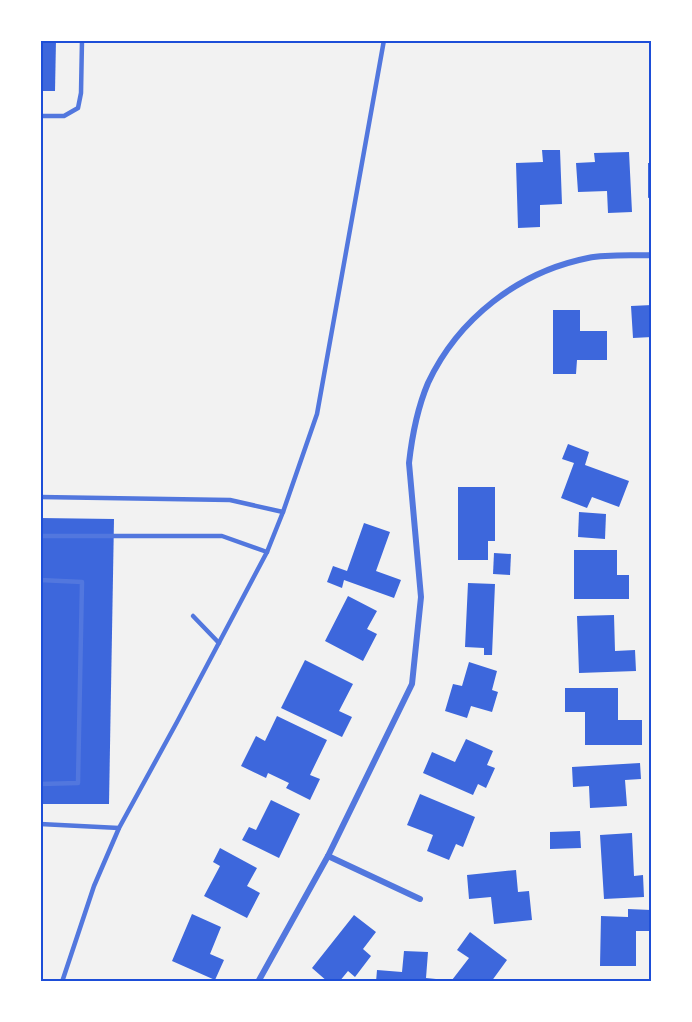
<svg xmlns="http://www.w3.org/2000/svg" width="692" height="1022" font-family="'Sofia Sans Condensed',sans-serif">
<rect width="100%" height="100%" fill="#f2f2f2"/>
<g fill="#3d67dc">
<path d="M40,40h16l-1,51h-15z"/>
<path d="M542,150h18l2,54 -22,1v22l-22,1 -2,-65 27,-1z"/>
<path d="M629,152l3,60 -24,1 -1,-22 -29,1 -2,-29 19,-1 -1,-9z"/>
<path d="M648,163h4v34l-4,1z"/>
<path d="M652,305v32l-19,1 -2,-32z"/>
<path d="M553,310h27v21h27v29h-30l-1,14h-23z"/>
<path d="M568,444l21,8 -4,13 44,16 -10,26 -27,-10 -5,11 -26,-10 13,-35 -12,-4z"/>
<path d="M458,487h37v54h-7v19h-30z"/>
<path d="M579,512l27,2 -1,25 -27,-2z"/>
<path d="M40,518l74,1 -5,285h-69z"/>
<path d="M364,523l26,9 -14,39 25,9 -7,18 -50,-18 -2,8 -15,-6 6,-16 14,5z"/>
<path d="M574,550h43v25h12v24h-55z"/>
<path d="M494,553l17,1 -1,21 -17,-1z"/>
<path d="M468,583l27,1 -3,71h-8v-7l-19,-1z"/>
<path d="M348,596l29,15 -10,18 10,5 -14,27 -38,-20z"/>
<path d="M614,615l1,36 20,-1 1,21 -57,2 -2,-57z"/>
<path d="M305,660l48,24 -14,27 13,6 -10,20 -61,-29z"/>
<path d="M469,662l28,9 -5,19 6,2 -6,20 -21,-6 -4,12 -22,-7 8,-27 9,2z"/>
<path d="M565,688h53v32h24v25h-57v-33h-20z"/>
<path d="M277,716l50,24 -17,35 10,4 -10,21 -24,-12 3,-5 -21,-10 -2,5 -25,-12 15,-30 9,5z"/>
<path d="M466,739l27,12 -6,14 8,3 -9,20 -8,-4 -5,11 -50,-22 9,-21 23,10z"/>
<path d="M640,763l1,16 -16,1 2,26 -37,2 -1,-22 -16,1 -1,-20z"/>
<path d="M420,794l55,23 -12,30 -7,-3 -7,16 -22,-9 6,-16 -26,-10z"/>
<path d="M271,800l29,14 -21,44 -37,-18 7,-13 7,3z"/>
<path d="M580,831l1,17 -31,1v-17z"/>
<path d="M632,833l2,43 9,-1 1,22 -40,2 -4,-64z"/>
<path d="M220,848l37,20 -10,18 13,7 -13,25 -43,-22 16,-30 -7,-4z"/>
<path d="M516,870l2,22 11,-1 3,29 -38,4 -3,-27 -22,2 -2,-24z"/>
<path d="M628,909l23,1 -1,21h-14v35h-36l1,-50 27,1z"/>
<path d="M192,914l29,13 -11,27 14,6 -9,20 -43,-19z"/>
<path d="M354,915l22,17 -13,17 8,7 -16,21 -7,-6 -9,11h-11l-16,-14z"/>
<path d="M470,932l37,28 -16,22h-38l-1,-2 17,-22 -12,-8z"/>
<path d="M404,951l24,1 -2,26 10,1v3h-60l1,-12 25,2z"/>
</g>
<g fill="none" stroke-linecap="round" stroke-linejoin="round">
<g stroke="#5277de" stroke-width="4.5">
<path d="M40,116h24l14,-8 3,-15 1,-53"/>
<path d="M40,497l190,3 53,12"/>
<path d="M40,536h182l45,16"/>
<path d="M40,580l42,2 -4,201 -38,1"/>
<path d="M193,616l26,27"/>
<path d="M40,824l79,4"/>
<path d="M62,982l32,-96 25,-58 58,-106 90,-170 16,-40 34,-98 67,-374"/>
</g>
<g stroke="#5277de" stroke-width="6">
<path d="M328,856l92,43"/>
<path d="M258,982l70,-126 84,-172 9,-87 -12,-134c3,-27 8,-54 19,-80 30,-64 90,-111 160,-125 20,-4 43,-2 64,-3"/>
</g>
</g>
<rect width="692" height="1022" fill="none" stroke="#ffffff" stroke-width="84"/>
<rect x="42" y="42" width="608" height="938" fill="none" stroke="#1d4ed8" stroke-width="2"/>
</svg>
